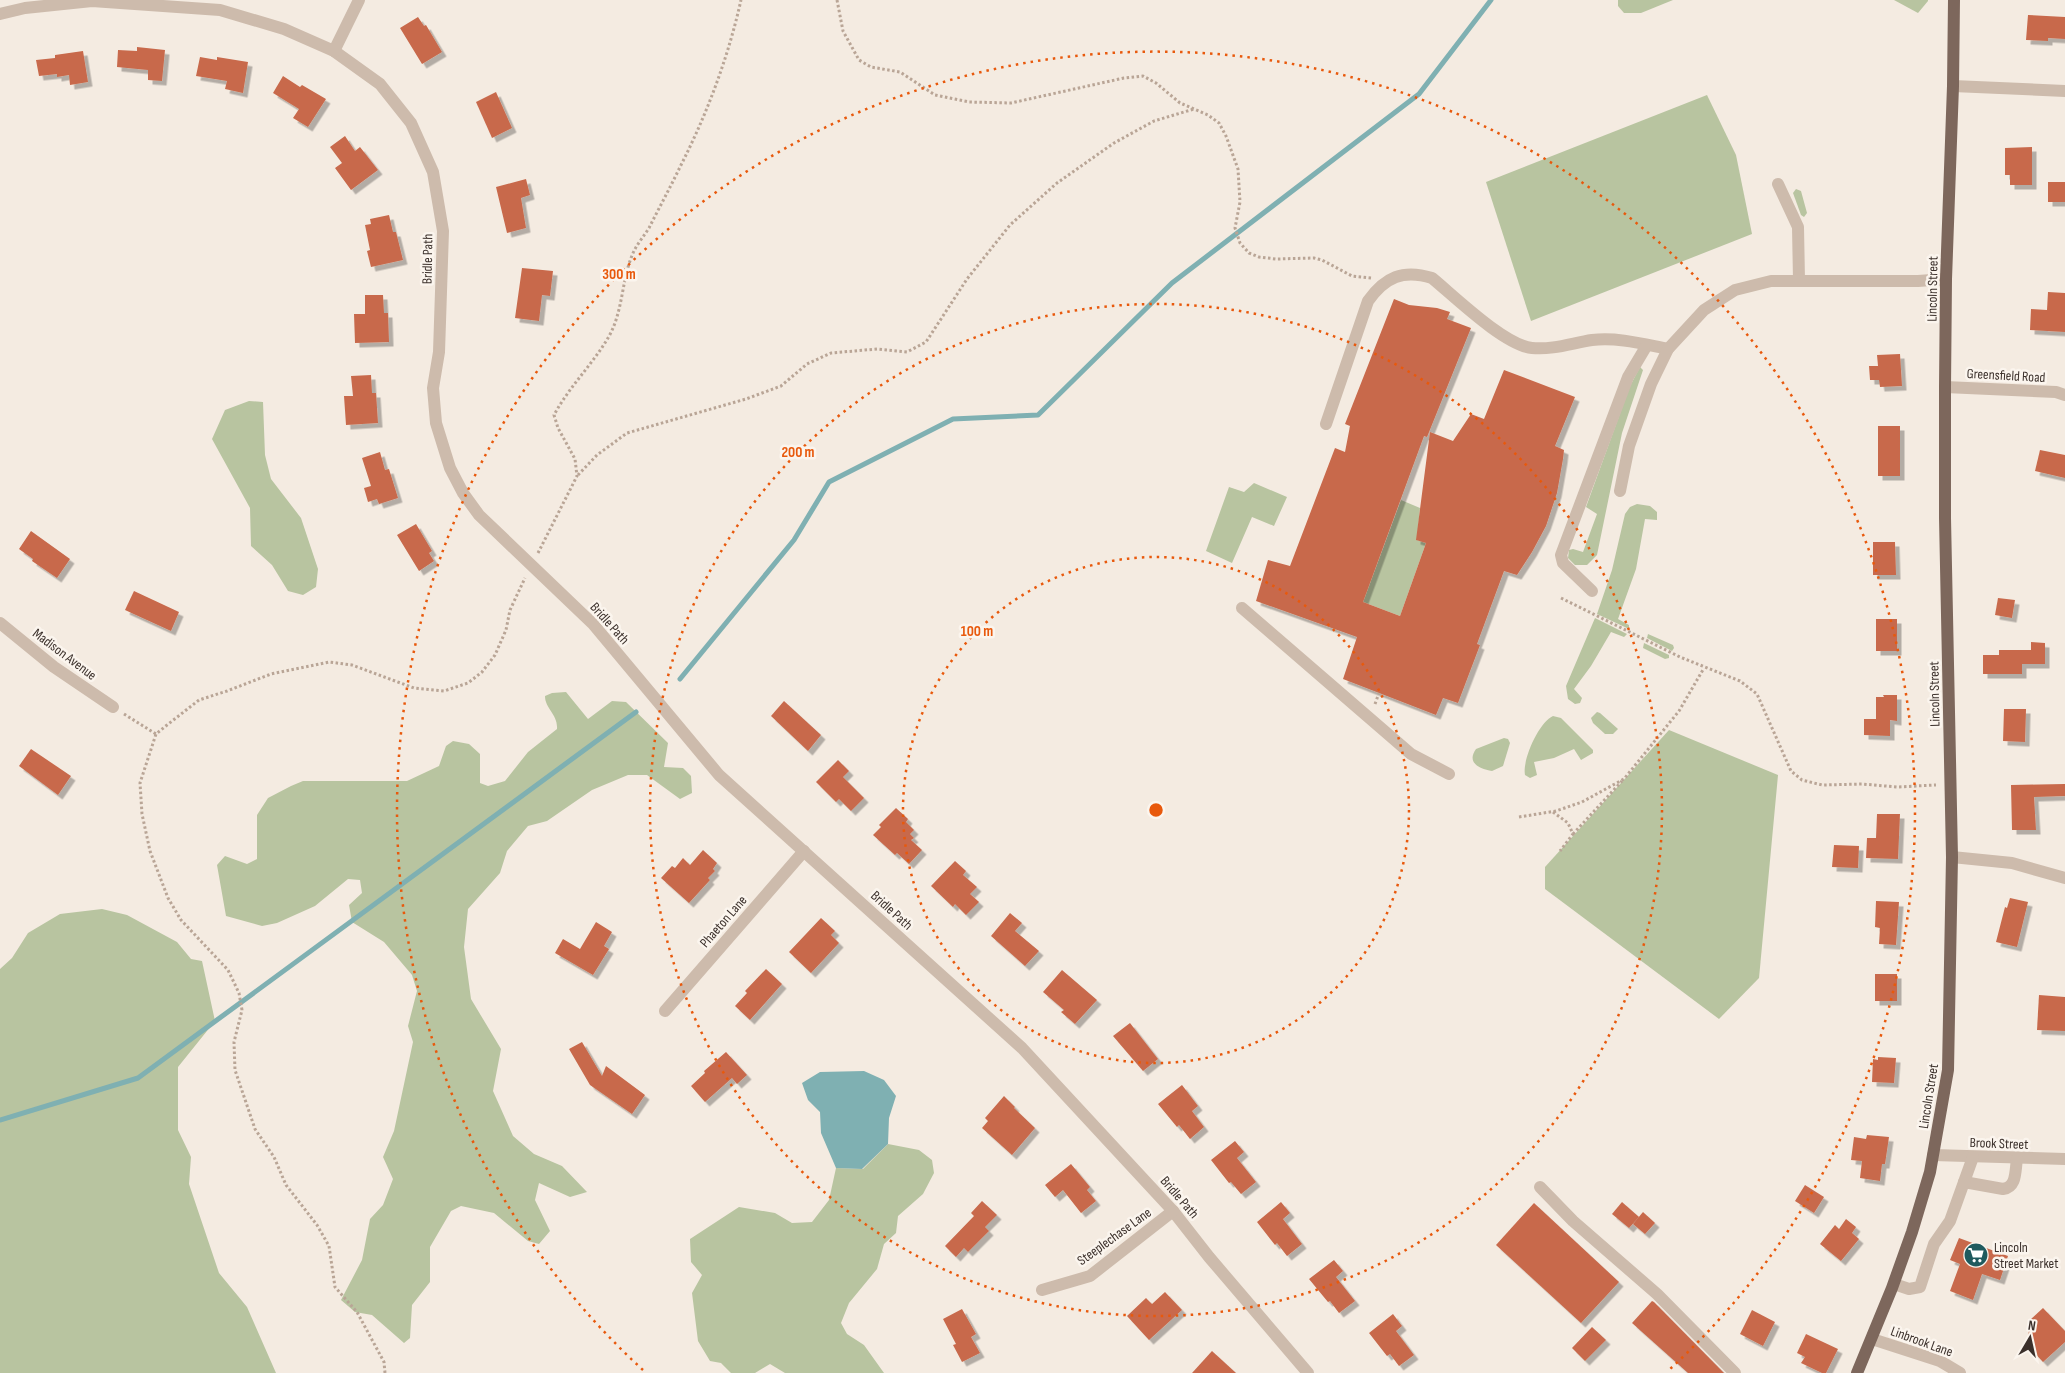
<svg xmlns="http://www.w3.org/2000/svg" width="2065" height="1373" font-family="'Sofia Sans Condensed',sans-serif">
<defs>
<filter id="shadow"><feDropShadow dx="4.5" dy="4.5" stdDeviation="0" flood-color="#0004"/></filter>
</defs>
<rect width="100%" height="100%" fill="#f4ebe1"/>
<g fill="#b8c4a0">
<path d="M1618,0h55l-32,13h-17l-6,-7z"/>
<path d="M1894,0h34v1l-10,12z"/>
<path d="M1707,95l29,60 16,79 -221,87 -45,-139z"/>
<path d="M1796,189l5,2 6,22 -3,4 -3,-2 -8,-22z"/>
<path d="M1640,367l3,3 -21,63 -25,122 -10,10h-12l-7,-7 1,-8 4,-1 10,3 14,-38 -11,-7 44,-121z"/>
<path d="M249,401l14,1 2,53 6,24 30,39 17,51 -2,18 -13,8 -15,-4 -16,-26 -21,-19 -1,-38 -38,-69 13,-29z"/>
<path d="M1254,483l33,14 -13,29 -22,-9 -20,46 -26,-12 23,-64 15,5z"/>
<path d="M1401,500l19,8 -3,32 9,3 -26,73 -37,-14z"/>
<path d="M1637,504l13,2 7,6v8l-12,-1 -9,50 -18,50 11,6v4l-32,-15 15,-44 13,-56 5,-7z"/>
<path d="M1595,618l32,16 -3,3 -13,-5 -20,34 -17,23 8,9 -2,5 -5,1 -7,-5 -2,-13z"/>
<path d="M1648,634l25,11 1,3 -2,3 -25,-13z"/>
<path d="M1644,643l25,12v3l-4,1 -22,-11z"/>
<path d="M566,692l22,27 24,-18 14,1 42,41 -4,24 19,1 8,8 1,17 -12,6 -33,-24h-19l-36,15 -45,31 -19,5 -21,25 -7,22 -32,36 -4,38 7,52 30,50 -8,42 20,45 21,18 28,12 25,26 -17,5 -31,-14 -4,17 15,31 -11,13 -11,-3 -34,-28 -33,-7 -10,5 -21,36v35l-18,23 -2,33 -6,5 -32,-28 -17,-3 -14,-12 21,-40 8,-41 13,-14 10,-26 -10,-22 11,-26 19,-89 -5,-16 9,-35 -5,-16 -28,-33 -32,-20 -3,-17 13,-12 -2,-13 -12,-1 -33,27 -38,17 -15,3 -36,-10 -9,-51 8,-9 22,8 10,-5v-44l11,-17 23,-12 12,-5h104l32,-15 7,-20 7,-5 16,3 11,10v29l8,3 17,-5 23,-29 29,-23c1,-15 -12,-20 -12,-33l7,-3z"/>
<path d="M1597,712l3,1 18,16 -5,5h-8l-12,-11 -2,-5z"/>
<path d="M1553,716l8,2 32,32v3l-12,7 -7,-11 -20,9 -20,4 3,13 -7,3 -5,-3c-3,-15 14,-53 28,-59z"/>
<path d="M1669,730l109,45 -19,203 -40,41 -174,-130v-22z"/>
<path d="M1504,738l4,1 2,4 -7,23 -11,5c-12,-2 -26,-8 -16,-22z"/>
<path d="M102,909l25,6 50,27 14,17 11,2 13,60 -37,46v63l13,27 -2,27 30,89 28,34 29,66h-276v-404l12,-11 16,-25 32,-19z"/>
<path d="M888,1144l31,6 13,10 2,13 -11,21 -25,22 -2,17 -12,11 -7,25 -28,34 -8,20 6,11 17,11 20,28h-99l-15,-9 -15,9h-24l-10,-10 -11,-2 -12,-20 -6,-48 10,-18 -11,-13 -1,-23 49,-32 36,6 17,10 20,-1 17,-22 7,-32 27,1z"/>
</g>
<path fill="#7fb0b2" d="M864,1071l20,9 12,16 -7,22 -1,26 -26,25 -26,-1 -15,-35 -1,-21 -12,-12 -6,-17 18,-11z"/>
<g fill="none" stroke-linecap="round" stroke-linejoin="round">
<g stroke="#7fb0b2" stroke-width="5">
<path d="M680,679l114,-139 35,-58 124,-63 85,-4 134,-132 247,-189 72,-94"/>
<path d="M0,1120l138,-42 498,-366"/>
</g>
</g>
<g fill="#c8694b" filter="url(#shadow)">
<path d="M2028,15l37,2v22l-17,-1v3l-22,-1z"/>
<path d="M418,17l6,9 2,-1 16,27 -20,12 -22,-36z"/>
<path d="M137,47l28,3 -3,31 -14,-1v-10l-31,-3 1,-17 19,1z"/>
<path d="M83,51l5,31 -18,3 -1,-10 -12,2v-3l-18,2 -3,-16 19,-2v-3z"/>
<path d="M200,57l17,3v-3l31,5 -5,31 -18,-4 2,-8 -31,-5z"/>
<path d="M283,76l17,11 2,-2 24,14 -18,28 -15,-9 6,-9 -26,-16z"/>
<path d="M496,92l16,36 -20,10 -16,-36z"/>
<path d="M345,136l10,15 5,-4 18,23 -27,20 -16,-22 7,-5 -12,-16z"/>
<path d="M2032,147v38h-22v-10h-5v-27z"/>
<path d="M526,179l4,16 -9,3 5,30 -19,5 -11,-46z"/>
<rect x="2048" y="182" width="17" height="20"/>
<path d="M389,215l4,17h3l7,28 -32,7 -4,-16 3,-1 -5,-25 6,-1 -1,-5z"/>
<path d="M522,268l31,3 -3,25 -8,-1 -3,26 -24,-3z"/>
<path d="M2048,292l17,1v39l-35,-2 1,-21 16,1z"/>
<path d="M365,295h18l1,18h4l1,29 -34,1 -1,-29h11z"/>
<path d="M1394,299l15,6 28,3 13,4 -3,7 24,9 -44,109 -3,-1 -61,166 37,14 26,-73 -10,-3 14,-108 23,9 18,-27 13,5 20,-49 71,27 -20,49 9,4 -1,9 -6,34 -11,33 -14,26 -15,23 -13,-4 -27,73 3,1 -22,58 -15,-5 -7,17 -93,-36 14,-42 -101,-36 12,-41 22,6 45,-118 10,4 5,-26 -5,-2z"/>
<path d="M1900,354l2,32 -22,1 -1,-7h-9l-1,-14h9l-1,-11z"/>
<path d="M371,375l1,18h4l2,30 -32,2 -2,-29h9l-2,-20z"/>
<rect x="1878" y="426" width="22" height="50"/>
<path d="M2040,450l25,5v23l-30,-7z"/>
<path d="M380,452l5,18 4,-1 9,29 -19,6 -2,-5 -9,3 -4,-14 7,-2 -9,-28z"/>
<path d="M416,524l16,27 -3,2 5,8 -15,10 -22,-36z"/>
<path d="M31,531l39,28 -13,19 -25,-17 1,-2 -14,-10z"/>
<path d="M1873,542h22l1,33h-23z"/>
<path d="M134,591l45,21 -8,19 -46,-21z"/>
<path d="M1998,598l17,2 -3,18 -17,-3z"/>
<rect x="1876" y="619" width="21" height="32"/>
<path d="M2031,642l14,1v21h-23v10h-39v-19h16v-5h32z"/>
<path d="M1883,695h14v26l-7,-1v16l-26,-1v-16h12v-22h8z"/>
<path d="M784,701l37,34 -13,16 -37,-35z"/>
<path d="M2004,709h22l-1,33 -22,-1z"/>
<path d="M31,749l40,27 -13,19 -39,-29z"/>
<path d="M838,760l11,11 -6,6 21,21 -13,13 -12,-12 -3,3 -20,-20z"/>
<path d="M2065,784v12l-31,1 2,33h-24l-1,-45z"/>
<path d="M896,808l12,11 -2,3 8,8 -4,4 4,4 -3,2 11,10 -13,14 -12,-11 -2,2 -22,-20 8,-8 -2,-2z"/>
<path d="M1877,814h23l-2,45 -32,-1 1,-20h9z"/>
<path d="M1834,845l25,1 -1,22 -26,-1z"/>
<path d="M703,850l14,13 -4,6 2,2 -7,7 2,2 -21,23 -28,-25 11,-12 3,2 8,-10 7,7z"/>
<path d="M955,861l11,10 -3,4 14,12 -7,7 9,8 -13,13 -11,-11 -2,3 -22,-21z"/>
<path d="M2010,898l18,4 -11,45 -21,-5 9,-35 2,1z"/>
<path d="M1876,901l23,1 -3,43 -17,-1 1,-16 -5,-1z"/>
<path d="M1010,913l12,10 -7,8 24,20 -14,15 -34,-30z"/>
<path d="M821,918l14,13 -4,4 8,8 -28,30 -22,-21z"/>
<path d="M596,922l16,10 -8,14 5,3 -16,26 -38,-22 8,-14 17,10z"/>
<path d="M766,969l16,15 -32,36 -15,-14 12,-13 -2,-2z"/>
<path d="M1062,970l35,30 -22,24 -14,-12 3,-2 -21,-18z"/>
<rect x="1875" y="974" width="22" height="27"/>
<path d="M2039,995l26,2v34l-28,-1z"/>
<path d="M1130,1023l28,36 -15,12 -30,-35z"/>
<path d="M582,1042l20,34 4,-10 39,29 -13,19 -42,-29 -21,-36z"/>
<path d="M726,1052l21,23 -10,9 -5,-6 -27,24 -14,-16 14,-13 -1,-2z"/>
<path d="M1878,1057l18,1 -2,25 -22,-1 1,-23 5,1z"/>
<path d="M1182,1085l16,21 -6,5 12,16 -14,12 -11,-14 -2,2 -19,-23z"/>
<path d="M1004,1096l11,11 -1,1 21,20 -23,27 -30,-27 6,-7 -3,-3z"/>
<path d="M1867,1135l22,2 -4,27h-3l-2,17 -20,-3 2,-17 -11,-1 3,-23 12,2z"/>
<path d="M1235,1141l9,11 -7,6 19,24 -15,12 -10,-12 -2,1 -18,-23z"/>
<path d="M1071,1164l19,23 -3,3 9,11 -15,12 -18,-23 -8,7 -10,-12z"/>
<path d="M1805,1185l19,12 -10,16 -19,-12z"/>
<path d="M982,1201l15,14 -12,12 4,4 -21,21 -4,-4 -8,9 -11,-11 29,-30 -3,-3z"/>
<path d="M1281,1202l9,11 -7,6 19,25 -15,12 -10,-13 -2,2 -18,-23z"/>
<path d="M1622,1202l17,15 -10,11 -17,-14z"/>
<path d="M1534,1203l85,79 -38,41 -85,-78z"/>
<path d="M1643,1212l12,11 -10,11 -12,-10z"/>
<path d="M1846,1219l10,8 -4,6 7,6 -18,22 -21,-17 15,-19 4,4z"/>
<path d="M1959,1238l49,18 -8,24 -18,-6 -9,26 -23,-9 10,-27 -10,-4z"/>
<path d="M1334,1260l9,11 -7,6 19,24 -16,12 -9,-12 -2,1 -19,-23z"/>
<path d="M1165,1292l17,18 -33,30 -22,-24 19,-18 6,6z"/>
<path d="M1652,1301l2,1 70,71h-36l-56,-50z"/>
<path d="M2043,1308l22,23v11l-22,20 -14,-15 3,-3 -4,-5 2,-19z"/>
<path d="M962,1309l14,25 -5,3 9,16 -18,9 -9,-17 3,-1 -13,-25z"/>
<path d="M1752,1310l23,12 -12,24 -23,-12z"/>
<path d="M1393,1314l9,12 -6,5 18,24 -15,11 -9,-12 -3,2 -18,-23z"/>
<path d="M1592,1327l14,13 -21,21 -13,-13z"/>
<path d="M1806,1334l32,15 -12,24h-4l-21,-10 4,-6 -8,-4z"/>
<path d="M1212,1351l24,22h-44z"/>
</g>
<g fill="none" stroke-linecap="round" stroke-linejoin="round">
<g stroke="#b9a596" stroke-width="3" stroke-dasharray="2.5 2.5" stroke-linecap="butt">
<path d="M837,0l6,31 16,29 12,7 29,5 35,23 34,7 42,1 113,-25 19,-2 13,7 24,20 28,12 11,8 7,13 12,33 2,33 -5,26 5,15 9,10 10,4 17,2 38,-1 8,2 30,16 19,2"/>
<path d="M578,475l19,-20 30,-22 119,-34 35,-13 26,-22 24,-11 46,-4 30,3 19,-10 41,-63 43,-54 47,-42 57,-40 40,-22 40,-12"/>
<path d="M538,553l39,-77 -2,-17 -17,-31 -4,-13c15,-28 38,-50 54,-77 16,-27 13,-60 26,-87 4,-8 10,-15 15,-23 10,-20 21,-40 31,-61 27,-53 48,-109 61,-167"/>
<path d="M1561,598l119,59 60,24 17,13 34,77 11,9 20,5 40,-1 35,3 39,-2"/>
<path d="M1375,704l4,-11"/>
<path d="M124,714l32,20"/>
<path d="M1553,812l15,11 5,11 -13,17"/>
<path d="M1519,817l37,-6 26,-9 42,-23 55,-68 25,-43"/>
<path d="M1573,834l49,-53"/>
<path d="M385,1373l-1,-11 -27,-50 -22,-25 -6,-41 -12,-21 -31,-40 -12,-28 -19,-28 -20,-59 -1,-28 8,-32 -3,-17 -11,-23 -47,-50 -13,-22 -18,-47 -8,-37 -2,-31 16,-49 11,-9 32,-25 28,-9 44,-17 58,-12 23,3 62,23 30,3 24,-8 14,-11 13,-17 11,-25 4,-20 15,-32"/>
</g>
<g stroke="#cdbbac" stroke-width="12">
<path d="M0,14l25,-6 67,-7 128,9 64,19 50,22 46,33 31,39 22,49 10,59 -4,121 -6,36 3,35 14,45 13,25 16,22 114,109 126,151 303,273 151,163 36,46 99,116"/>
<path d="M334,51l25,-51"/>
<path d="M1953,86l112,5"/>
<path d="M1778,184l20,43 1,53"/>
<path d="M1945,387l111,5 9,3"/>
<path d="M1326,424l42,-123c17,-24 35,-32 64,-23 22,18 72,67 100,70 21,2 40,-5 60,-8 26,-3 51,4 76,9"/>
<path d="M1620,491l9,-45 22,-62 17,-35 36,-39 31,-20 36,-9h147l28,-2"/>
<path d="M1592,591l-29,-28 -2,-8 67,-178 19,-32"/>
<path d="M1242,608l169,146 38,20"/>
<path d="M0,623l54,44 59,40"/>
<path d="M1952,857l60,6 53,15"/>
<path d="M665,1011l139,-160"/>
<path d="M1933,1155l132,4"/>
<path d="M1964,1182l39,7c14,-2 12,-18 14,-30"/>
<path d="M1540,1187l33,34 84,73 78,79"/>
<path d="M1894,1284l15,5 11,-2 14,-43 16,-23 23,-64"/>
<path d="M1042,1290l48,-14 83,-65"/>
<path d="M1872,1339l68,22 20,12"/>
</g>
<path stroke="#7d675c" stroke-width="12" d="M1857,1373l35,-85 20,-56 18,-60 18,-102 4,-213 -7,-339v-131l1,-108 7,-193 1,-86"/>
</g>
<g fill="none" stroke="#e8590c" stroke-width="2.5" stroke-dasharray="2.5 5">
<circle cx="1156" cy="810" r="253"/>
<circle cx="1156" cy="810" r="506"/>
<path d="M643 1370A759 759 0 1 1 1669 1370"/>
</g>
<defs>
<symbol id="supermarket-disc" viewBox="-11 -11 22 22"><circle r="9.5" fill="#1f5a5e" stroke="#fbf5ee"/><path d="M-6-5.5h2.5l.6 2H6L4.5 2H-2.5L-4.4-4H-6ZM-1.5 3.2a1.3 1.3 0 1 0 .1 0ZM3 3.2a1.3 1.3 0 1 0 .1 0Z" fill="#fff"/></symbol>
</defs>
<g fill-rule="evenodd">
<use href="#supermarket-disc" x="1962" y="1241" width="28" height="28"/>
</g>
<g text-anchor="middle" stroke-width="5" stroke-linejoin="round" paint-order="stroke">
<g font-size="14" fill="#3b302b" stroke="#fbf5ee">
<text transform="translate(427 259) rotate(-89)" y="5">Bridle Path</text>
<text transform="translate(1932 289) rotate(-89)" y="5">Lincoln Street</text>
<text transform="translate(2006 375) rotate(3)" y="5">Greensfield Road</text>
<text transform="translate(610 623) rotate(48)" y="5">Bridle Path</text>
<text transform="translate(65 654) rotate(37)" y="5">Madison Avenue</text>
<text transform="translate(1934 694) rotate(-91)" y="5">Lincoln Street</text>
<text transform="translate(892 910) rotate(42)" y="5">Bridle Path</text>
<text transform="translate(723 921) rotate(-49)" y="5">Phaeton Lane</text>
<text transform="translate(1928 1096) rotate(-81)" y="5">Lincoln Street</text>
<text transform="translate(1999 1143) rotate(2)" y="5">Brook Street</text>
<text transform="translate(1180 1197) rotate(49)" y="5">Bridle Path</text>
<text transform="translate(1114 1236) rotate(-36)" y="5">Steeplechase Lane</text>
<text transform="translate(1922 1341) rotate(20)" y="5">Linbrook Lane</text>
</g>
<g font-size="14" fill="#3b302b" stroke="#fbf5ee" text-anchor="start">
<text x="1994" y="1252">Lincoln<tspan x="1994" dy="16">Street Market</tspan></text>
</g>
</g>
<circle cx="1156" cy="810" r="8" fill="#e8590c" stroke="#fbf5ee" stroke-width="2.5"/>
<g font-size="15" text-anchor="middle" font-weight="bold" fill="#e8590c" stroke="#fbf5ee" stroke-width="5" stroke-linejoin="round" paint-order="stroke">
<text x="619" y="279">300 m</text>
<text x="798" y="457">200 m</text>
<text x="977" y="636">100 m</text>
</g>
<g transform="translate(2030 1338) rotate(9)" stroke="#fbf5ee" stroke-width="4" paint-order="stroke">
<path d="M0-4L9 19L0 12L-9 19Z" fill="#3b302b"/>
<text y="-8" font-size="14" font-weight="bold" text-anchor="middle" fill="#3b302b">N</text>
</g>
</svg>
